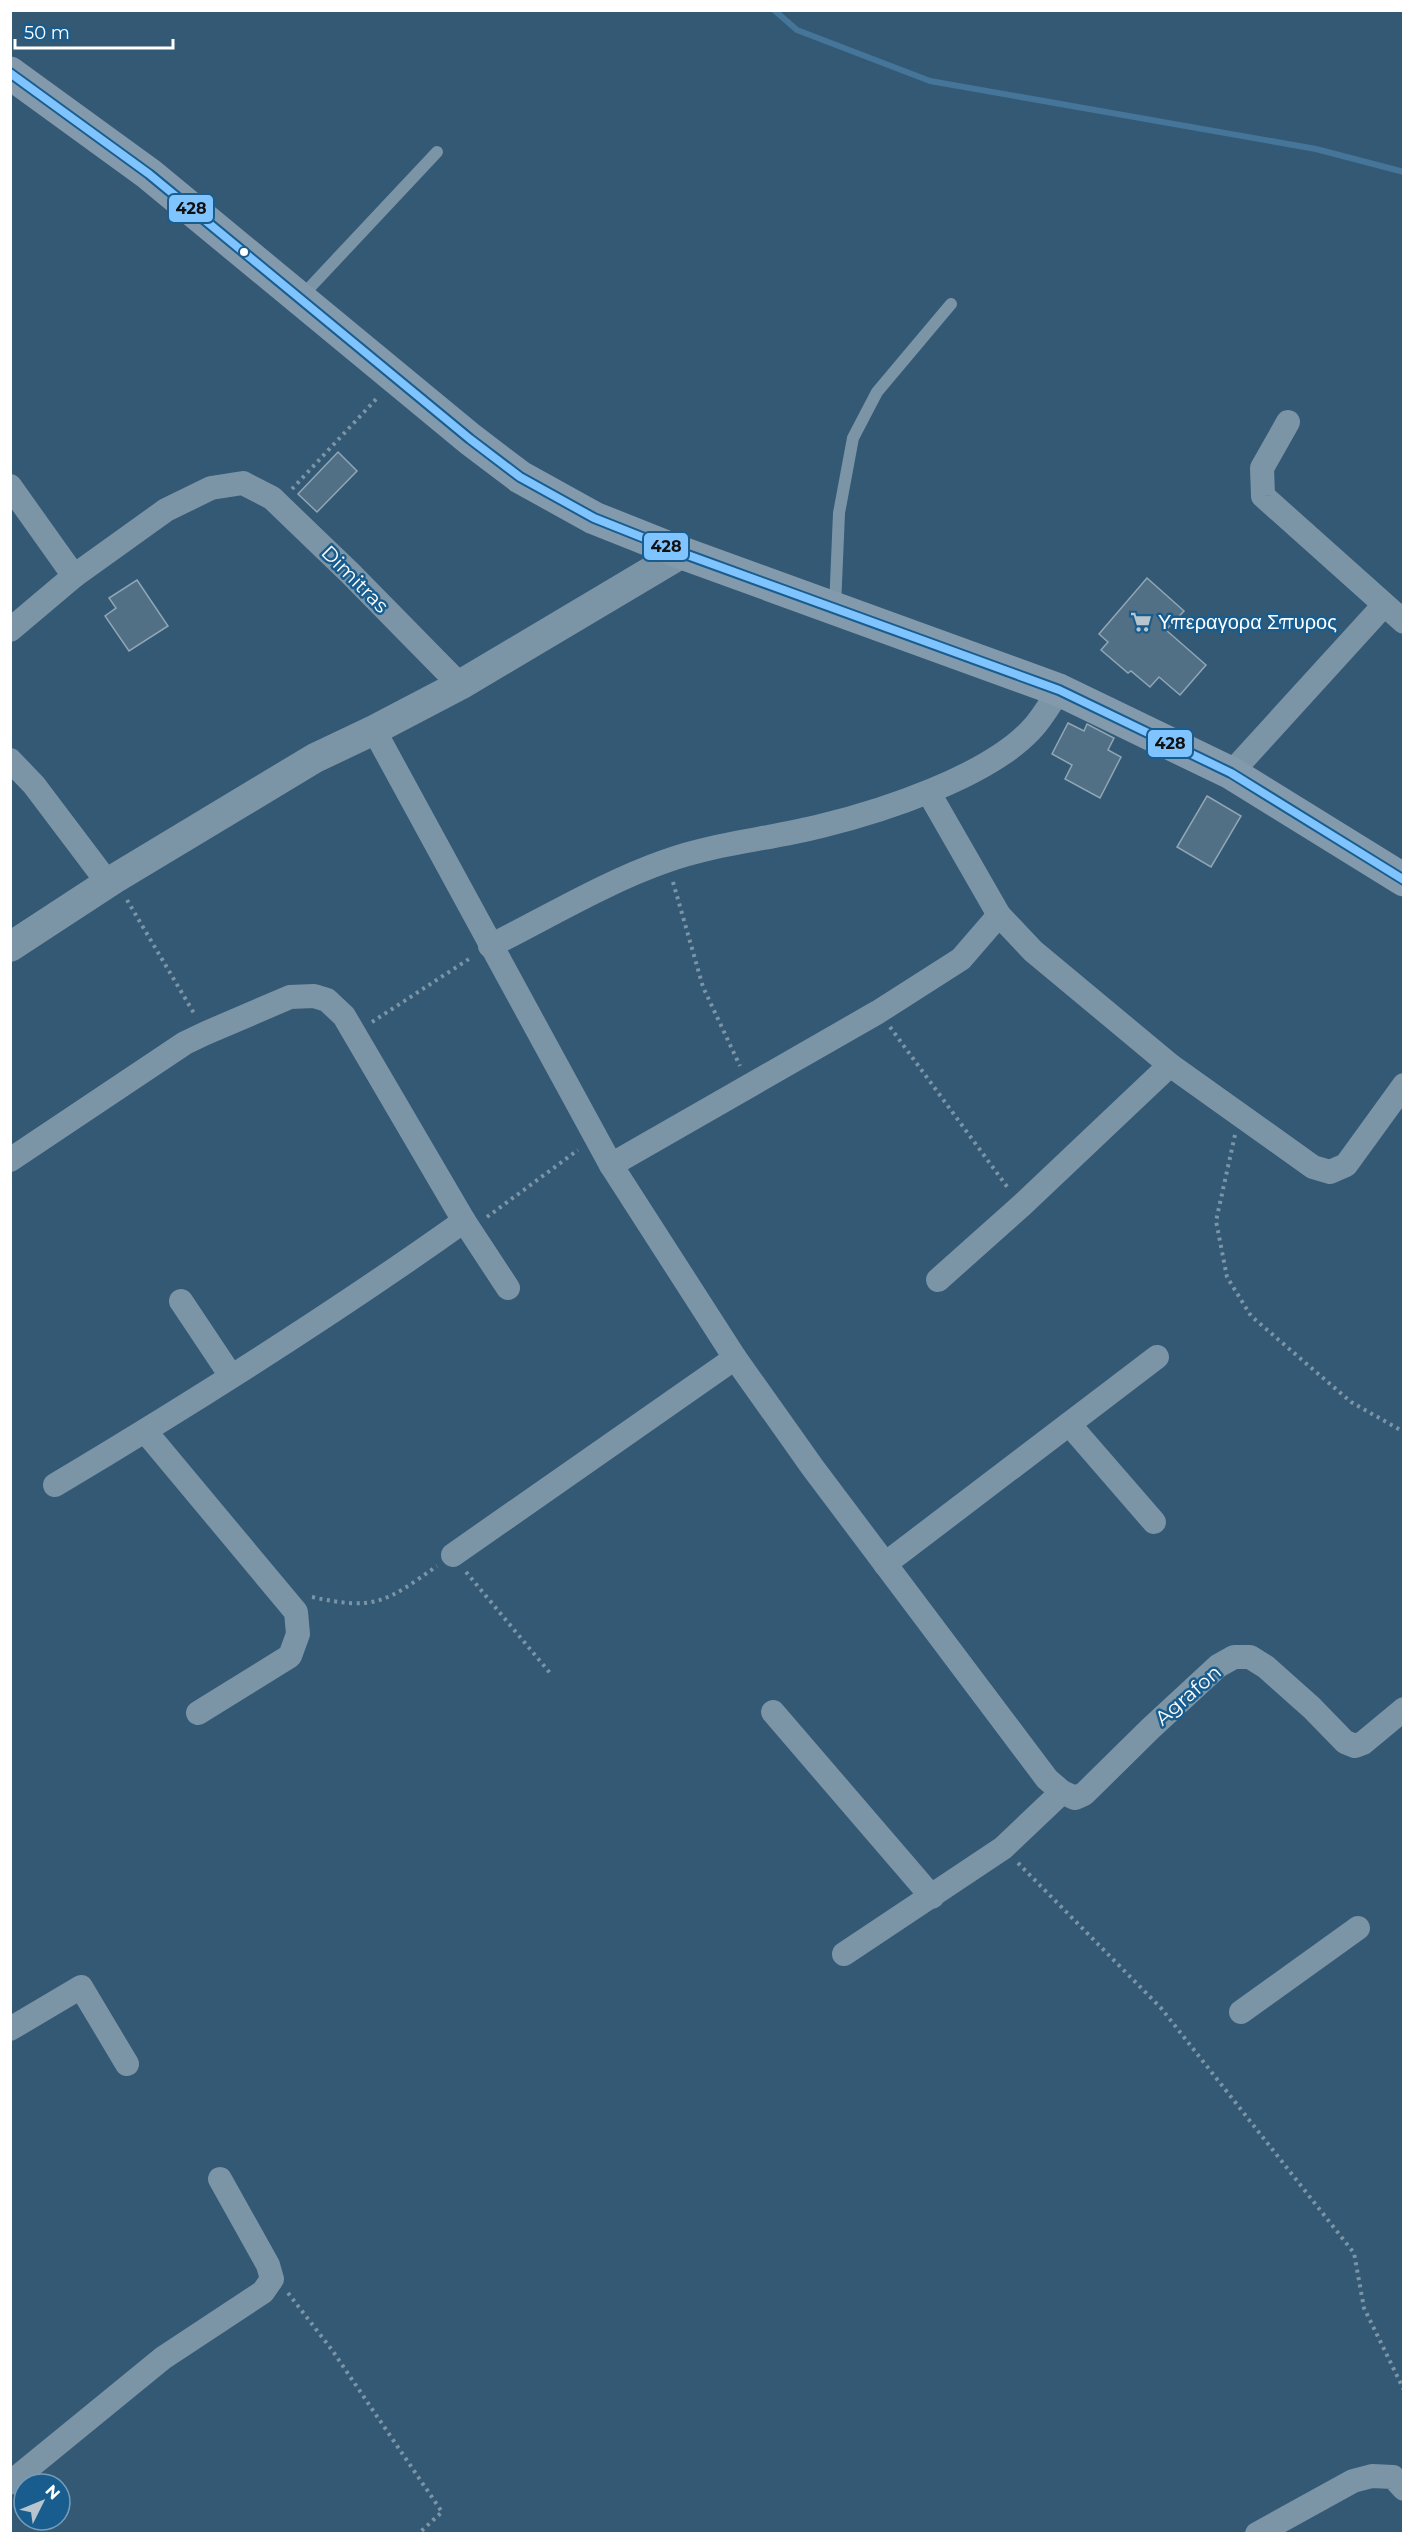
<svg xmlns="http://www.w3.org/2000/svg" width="1414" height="2544" font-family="Montserrat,sans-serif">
<rect width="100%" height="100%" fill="#345974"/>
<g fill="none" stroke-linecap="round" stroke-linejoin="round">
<path stroke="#457598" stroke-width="6" d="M774,10l23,20 133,51 386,68 88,23"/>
</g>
<g fill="#527085" stroke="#90a6b6" stroke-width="1.5">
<path d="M338,452l19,19 -40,41 -19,-18z"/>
<path d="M1147,578l37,33 -18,19 40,35 -26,30 -21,-18 -9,10 -19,-16 -3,2 -27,-23 7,-8 -9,-8z"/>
<path d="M137,580l31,46 -39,25 -24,-35 11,-8 -7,-10z"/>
<path d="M1068,723l16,8 3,-7 27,14 -6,12 13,7 -21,41 -35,-19 7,-14 -20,-11z"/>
<path d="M1207,796l34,20 -30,51 -34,-20z"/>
</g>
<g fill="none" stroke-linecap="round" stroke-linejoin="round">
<g stroke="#7b95a7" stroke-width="4" stroke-dasharray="3 4.5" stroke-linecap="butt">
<path d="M292,489l87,-93"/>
<path d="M673,882l30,105 37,79"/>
<path d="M127,900l68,115"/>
<path d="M372,1022l100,-65"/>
<path d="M890,1027l118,161"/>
<path d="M1235,1135l-19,86 11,56 24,39 100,86 53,30"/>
<path d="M487,1217l91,-67"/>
<path d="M466,1572l84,101"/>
<path d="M312,1597c63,14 74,5 125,-31"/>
<path d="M1018,1863l143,145 193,245 10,55 40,82"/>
<path d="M288,2293l44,57 110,162 -24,22"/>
</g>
<g stroke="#7b95a7" stroke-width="12">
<path d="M300,298l137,-146"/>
<path d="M835,607l4,-94 14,-75 24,-46 74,-88"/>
</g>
<g stroke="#7b95a7" stroke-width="24">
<path d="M1288,422l-26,46 1,28 141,126"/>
<path d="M10,486l64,90"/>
<path d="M10,630l64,-54 92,-66 45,-22 32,-5 29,15 78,75 110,112"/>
<path d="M374,730l237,435 124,193 78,110 234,311 15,13 13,6 9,-4 67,-66 67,-62 16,-9h16l16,10 46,41 33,34 10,4 8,-3 41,-34"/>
<path d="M10,760l24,25 74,98"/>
<path d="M1231,773l153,-168"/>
<path d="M929,793l70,122 34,36 137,114 143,102 17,5 16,-7 58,-80"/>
<path d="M490,946c56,-28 118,-65 176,-85 50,-18 104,-22 155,-35 62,-15 165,-49 209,-95 12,-12 20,-27 29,-41"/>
<path d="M10,1160l175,-117 21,-10 84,-36 24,-1 13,4 17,16 120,205 44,67"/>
<path d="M611,1165l267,-153 83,-53 38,-44"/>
<path d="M938,1280l83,-74 149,-141"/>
<path d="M181,1301l50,75"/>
<path d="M1069,1424l85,98"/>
<path d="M145,1431l151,181 2,22 -8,22 -92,57"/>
<path d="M55,1485c139,-83 277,-170 409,-264"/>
<path d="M453,1555l282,-197"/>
<path d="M885,1564l272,-207"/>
<path d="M773,1712l159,185"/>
<path d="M844,1954l159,-106 59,-56"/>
<path d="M1241,2012l117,-84"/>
<path d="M10,2029l71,-42 46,77"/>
<path d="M10,2483l153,-125 100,-66 9,-13 -4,-14 -48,-86"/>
<path d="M1257,2534l96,-53 19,-5 21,1 11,12"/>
</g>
<path stroke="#7b95a7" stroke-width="30" d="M10,947l104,-68 201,-121 59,-28 86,-45 222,-132"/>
<path stroke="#839aac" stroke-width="33" d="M10,73l139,101 321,265 50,38 74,41 88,35 377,137 172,83 173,107"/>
<defs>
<path id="bus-1" d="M10,73l139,101 321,265 50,38 74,41 88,35 377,137 172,83 173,107"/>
</defs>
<use href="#bus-1" stroke="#195d8f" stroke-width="12"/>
<use href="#bus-1" stroke="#80c4ff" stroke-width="8"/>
</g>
<defs>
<symbol id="supermarket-bare" viewBox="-9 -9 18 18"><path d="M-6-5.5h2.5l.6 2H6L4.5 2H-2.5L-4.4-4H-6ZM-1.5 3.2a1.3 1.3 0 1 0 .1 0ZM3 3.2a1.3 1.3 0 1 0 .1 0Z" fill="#b8c5ce" stroke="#195d8f" stroke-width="2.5" paint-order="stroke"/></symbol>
</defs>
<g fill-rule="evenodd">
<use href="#supermarket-bare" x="1126" y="607" width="30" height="30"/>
</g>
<circle fill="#fff" stroke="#195d8f" stroke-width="2" cx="244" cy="252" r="5"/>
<g text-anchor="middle" stroke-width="5" stroke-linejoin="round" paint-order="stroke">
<g font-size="20" fill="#fff" stroke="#195d8f">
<text transform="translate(355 579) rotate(45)" y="7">Dimitras</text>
<text transform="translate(1188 1695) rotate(-41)" y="7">Agrafon</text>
</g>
<g font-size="20" fill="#fff" stroke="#195d8f" text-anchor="start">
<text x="1158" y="629">Υπεραγορα Σπυρος</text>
</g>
</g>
<g stroke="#195d8f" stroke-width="2">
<rect x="168" y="194" width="46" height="29" rx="6" fill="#80c4ff"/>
<rect x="643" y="532" width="46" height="29" rx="6" fill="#80c4ff"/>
<rect x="1147" y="729" width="46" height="29" rx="6" fill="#80c4ff"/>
</g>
<g font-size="16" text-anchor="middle" font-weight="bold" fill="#111">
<text x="191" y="214">428</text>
<text x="666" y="552">428</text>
<text x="1170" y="749">428</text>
</g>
<rect width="1414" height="2544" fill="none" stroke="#ffffff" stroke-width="24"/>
<g transform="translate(42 2502) rotate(47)"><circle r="28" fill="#195d8f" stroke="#759ebc" stroke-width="1.5"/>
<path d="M0-4.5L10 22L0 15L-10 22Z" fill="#b8c5ce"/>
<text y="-9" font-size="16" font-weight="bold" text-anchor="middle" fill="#ffffff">N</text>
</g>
<path d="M15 39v9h158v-9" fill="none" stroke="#ffffff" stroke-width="3"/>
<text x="24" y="39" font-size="18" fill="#ffffff" stroke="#195d8f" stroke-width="4.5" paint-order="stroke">50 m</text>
</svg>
